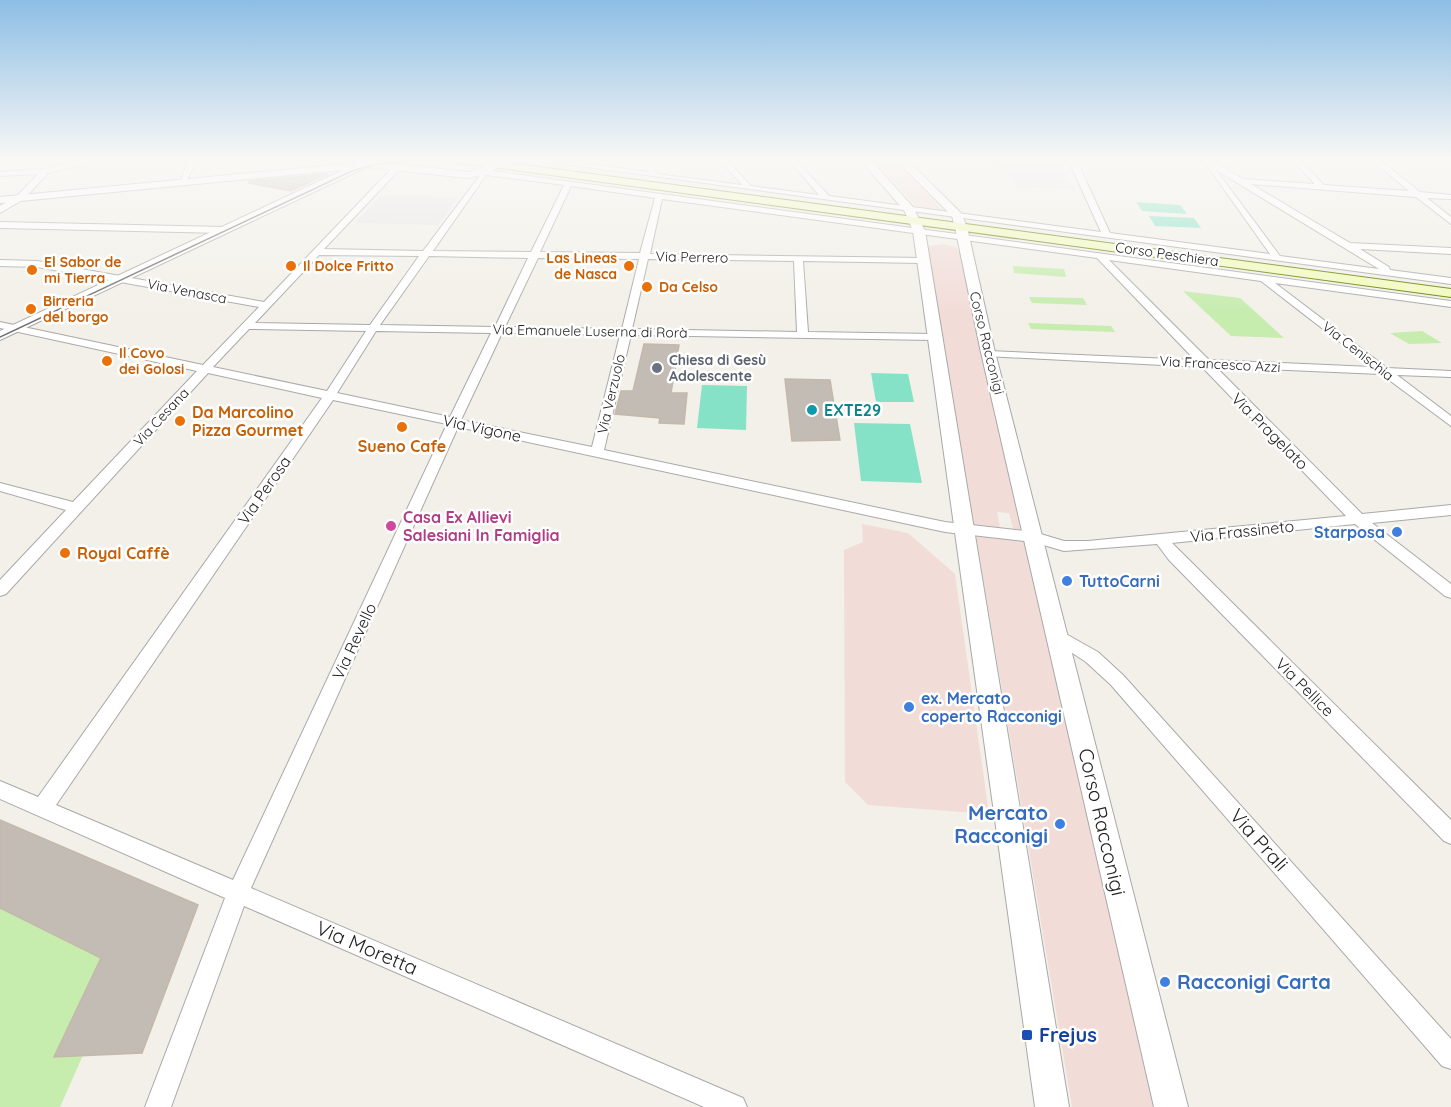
<svg xmlns="http://www.w3.org/2000/svg" width="1451" height="1107" font-family="Quicksand,sans-serif">
<rect width="100%" height="100%" fill="#f2f0e8"/>
<g fill="#f2dcd8">
<path d="M872,159h22l49,52 -27,-5z"/>
<path d="M943,244l13,3 4,6 64,277 -11,-1 -4,-16 -12,-1 3,16 -26,-3 -47,-274 2,-5z"/>
<path d="M862,524l46,9 47,41 34,240 -121,-9 -23,-23 -1,-232 19,-8z"/>
<path d="M976,535l53,6 134,566h-91z"/>
</g>
<g fill="#c6ecae">
<path d="M1013,266l51,3 2,8 -52,-4z"/>
<path d="M1183,291l57,7 44,40 -53,-2z"/>
<path d="M1029,297l54,1 4,7 -55,-2z"/>
<path d="M1028,323l83,3 4,6 -84,-3z"/>
<path d="M1422,331l20,12 -33,1 -19,-11z"/>
<path d="M0,908l101,50 -46,98 28,-1 -23,52h-60z"/>
</g>
<g fill="#86e2c7">
<path d="M1136,202l44,3 7,9 -45,-3z"/>
<path d="M1149,216l45,2 7,10 -46,-2z"/>
<path d="M871,373l37,1 6,28h-38z"/>
<path d="M702,385l45,1 -1,44 -49,-2z"/>
<path d="M854,423l56,1 12,59 -61,-2z"/>
</g>
<g fill="#e6e6e6">
<path d="M985,159h74l15,31 -56,-3z"/>
<path d="M380,196l79,1 -21,28 -83,-2z"/>
</g>
<g fill="#c3bcb4" stroke="#c4b8aa" stroke-width="1.5">
<path d="M328,174l-37,17 -42,-8v-2z"/>
<path d="M644,344l35,1 -8,48h16l-3,31 -25,-1 1,-5 -45,-4 6,-23h12z"/>
<path d="M785,379l45,1 10,60 -48,1z"/>
<path d="M0,820l198,85 -56,148 -88,4 47,-99 -101,-50z"/>
</g>
<g fill="none" stroke-linecap="round" stroke-linejoin="round">
<defs>
<g id="minor">
<path d="M89,159h15l-56,14 -24,26 -24,14v-7l18,-11 20,-21 -38,2v-4l45,-3z"/>
<path d="M189,159h8l-12,25h-6z"/>
<path d="M527,159h23l99,13 -8,-13h7l9,15 85,11 -23,-26h7l25,27 68,9 -31,-36h7l34,37 272,36 -33,-73h8l34,74 160,21 -64,-90 -5,-5h9l33,20 72,5 -24,-25h8l25,26 85,6 -38,-32h8l41,33 31,3v4l-24,-1 24,19v7l-35,-27 -165,-13 99,59 101,5v6l-91,-5 29,18 1,3 61,8v6zM1216,170l163,99 -99,-13z"/>
<path d="M394,166l7,2 -77,81 99,2 61,-81 967,131v6l-176,-24 112,85 64,3v6l-54,-2 54,41v10l-70,-52 -165,-7 146,147 89,-9v10l-79,8 79,61v14l-6,-2 -90,-72 -183,19 279,277v24l-7,-3 -275,-281 -12,-16 -93,7 -31,-9 -88,-10 -487,-105 -207,461 492,210 4,9h-43l-460,-201 -73,201h-26l80,-209 -225,-99v-18l38,16 284,-399 -114,-25 -202,221 -6,2v-16l66,-70 -66,-19v-8l73,19 124,-131 -197,-43v-6l203,43 56,-58 -222,-40 -37,-1v-6l37,1 227,41zM486,175l78,10 -33,67 -98,-1zM571,186l84,12 -15,55 -100,-1zM662,199l435,59 98,102 -206,-9 -4,1v4l217,11 144,149 -258,25h-24l-30,-9 -89,-10 -341,-72 27,-115 303,5 5,-3 -5,-3 -126,-2 -5,-71 119,2 5,-3 -2,-2 -275,-4zM319,255l100,1 -49,69 -115,-2zM429,256l99,2 -33,69 -115,-2zM538,258l101,1 -17,70 -117,-2zM648,259l146,2 3,71 -165,-3zM1109,260l152,21 111,86 -163,-7zM249,329l117,2 -39,60 -114,-24zM376,331l115,2 -41,84 -113,-24zM502,333l118,2 -28,112 -131,-27zM333,400l114,24 -214,456 -177,-75z"/>
<path d="M0,222l224,5 4,3 -4,3 -224,-5z"/>
<path d="M1057,629l41,23 25,23 328,364v30l-9,-3 -331,-381 -25,-23 -35,-23 -2,-4 2,-4z"/>
</g>
<g id="tertiary">
<path d="M353,159l114,13c16,-3 27,-13 43,-13l-22,15 -21,4 -100,-11 -367,173v-9l343,-161 -343,33v-6l346,-33 5,3 6,-3 -3,-1z"/>
<path d="M859,159h11l43,48 12,24 144,876h-34l-122,-876 -9,-21z"/>
<path d="M895,159h11l55,54 6,14 27,121 194,759h-34l-174,-759 -25,-121 -3,-11z"/>
</g>
<path id="secondary" d="M449,159h31l971,130v8l-997,-135z"/>
</defs>
<use href="#minor" stroke="#a9a9a9" stroke-width="2"/>
<use href="#tertiary" stroke="#a9a9a9" stroke-width="2"/>
<use href="#secondary" stroke="#657f02" stroke-width="2"/>
<use href="#minor" fill="#fff" fill-rule="evenodd"/>
<use href="#tertiary" fill="#fff" fill-rule="evenodd"/>
<use href="#secondary" fill="#f2fbbd" fill-rule="evenodd"/>
<path stroke="#707070" stroke-width="1.5" d="M0,337l352,-166 20,-6 55,-6"/>
</g>
<linearGradient id="sky" x2="0" y2="1"><stop stop-color="#8ebee5"/><stop offset="0.51" stop-color="#f9f8f5"/><stop offset="1" stop-color="#f9f8f5" stop-opacity="0"/></linearGradient>
<rect width="1451" height="314" fill="url(#sky)"/>
<g fill="#e8710a" stroke="#fff" stroke-width="2">
<circle cx="291" cy="266" r="6"/>
<circle cx="629" cy="266" r="6"/>
<circle cx="32" cy="270" r="6"/>
<circle cx="647" cy="287" r="6"/>
<circle cx="31" cy="309" r="6"/>
<circle cx="107" cy="361" r="6"/>
<circle cx="180" cy="421" r="6"/>
<circle cx="402" cy="427" r="6"/>
<circle cx="65" cy="553" r="6"/>
</g>
<circle fill="#6b7280" stroke="#fff" stroke-width="2" cx="657" cy="368" r="6"/>
<circle fill="#0f9aa8" stroke="#fff" stroke-width="2" cx="812" cy="410" r="6"/>
<circle fill="#d1479c" stroke="#fff" stroke-width="2" cx="391" cy="526" r="6"/>
<g fill="#3f7fe0" stroke="#fff" stroke-width="2">
<circle cx="1397" cy="532" r="6"/>
<circle cx="1067" cy="581" r="6"/>
<circle cx="909" cy="707" r="6"/>
<circle cx="1060" cy="824" r="6"/>
<circle cx="1165" cy="982" r="6"/>
</g>
<rect fill="#1a4fb4" stroke="#fff" stroke-width="2" x="1021" y="1029" width="12" height="12" rx="3"/>
<g text-anchor="middle" stroke-width="5" stroke-linejoin="round" paint-order="stroke">
<g font-size="14" fill="#222" stroke="#fff">
<text transform="translate(1167 254) rotate(8)" y="5">Corso Peschiera</text>
<text transform="translate(692 257) rotate(1)" y="5">Via Perrero</text>
<text transform="translate(187 291) rotate(11)" y="5">Via Venasca</text>
<text transform="translate(590 331) rotate(1)" y="5">Via Emanuele Luserna di Rorà</text>
<text transform="translate(987 343) rotate(76)" y="5">Corso Racconigi</text>
<text transform="translate(1358 351) rotate(38)" y="5">Via Cenischia</text>
<text transform="translate(1220 364) rotate(3)" y="5">Via Francesco Azzi</text>
<text transform="translate(611 394) rotate(-77)" y="5">Via Verzuolo</text>
<text transform="translate(161 417) rotate(-47)" y="5">Via Cesana</text>
</g>
<g font-size="14" font-weight="bold" fill="#c56008" stroke="#fff" text-anchor="start">
<text x="617" y="263" text-anchor="end">Las Lineas<tspan x="617" dy="16">de Nasca</tspan></text>
<text x="44" y="267">El Sabor de<tspan x="44" dy="16">mi Tierra</tspan></text>
<text x="303" y="271">Il Dolce Fritto</text>
<text x="659" y="292">Da Celso</text>
<text x="43" y="306">Birreria<tspan x="43" dy="16">del borgo</tspan></text>
<text x="119" y="358">Il Covo<tspan x="119" dy="16">dei Golosi</tspan></text>
</g>
<g font-size="14" font-weight="bold" fill="#5b616d" stroke="#fff" text-anchor="start">
<text x="669" y="365">Chiesa di Gesù<tspan x="669" dy="16">Adolescente</tspan></text>
</g>
<g font-size="16" font-weight="bold" fill="#0d838f" stroke="#fff" text-anchor="start">
<text x="824" y="416">EXTE29</text>
</g>
<g font-size="16" font-weight="bold" fill="#c56008" stroke="#fff" text-anchor="start">
<text x="192" y="418">Da Marcolino<tspan x="192" dy="18">Pizza Gourmet</tspan></text>
<text x="402" y="452" text-anchor="middle">Sueno Cafe</text>
<text x="77" y="559">Royal Caffè</text>
</g>
<g font-size="16" fill="#222" stroke="#fff">
<text transform="translate(482 428) rotate(12)" y="6">Via Vigone</text>
<text transform="translate(1270 431) rotate(45)" y="6">Via Pragelato</text>
<text transform="translate(264 490) rotate(-55)" y="6">Via Perosa</text>
<text transform="translate(1242 531) rotate(-6)" y="6">Via Frassineto</text>
<text transform="translate(354 641) rotate(-65)" y="6">Via Revello</text>
<text transform="translate(1305 687) rotate(45)" y="6">Via Pellice</text>
</g>
<g font-size="16" font-weight="bold" fill="#b23c85" stroke="#fff" text-anchor="start">
<text x="403" y="523">Casa Ex Allievi<tspan x="403" dy="18">Salesiani In Famiglia</tspan></text>
</g>
<g font-size="16" font-weight="bold" fill="#366cbe" stroke="#fff" text-anchor="start">
<text x="1385" y="538" text-anchor="end">Starposa</text>
<text x="1079" y="587">TuttoCarni</text>
<text x="921" y="704">ex. Mercato<tspan x="921" dy="18">coperto Racconigi</tspan></text>
</g>
<g font-size="20" font-weight="bold" fill="#366cbe" stroke="#fff" text-anchor="end">
<text x="1048" y="820">Mercato<tspan x="1048" dy="23">Racconigi</tspan></text>
<text x="1177" y="989" text-anchor="start">Racconigi Carta</text>
</g>
<g font-size="20" fill="#222" stroke="#fff">
<text transform="translate(1102 822) rotate(77)" y="7">Corso Racconigi</text>
<text transform="translate(1259 840) rotate(48)" y="7">Via Prali</text>
<text transform="translate(367 948) rotate(23)" y="7">Via Moretta</text>
</g>
<g font-size="20" font-weight="bold" fill="#164399" stroke="#fff" text-anchor="start">
<text x="1039" y="1042">Frejus</text>
</g>
</g>
</svg>
